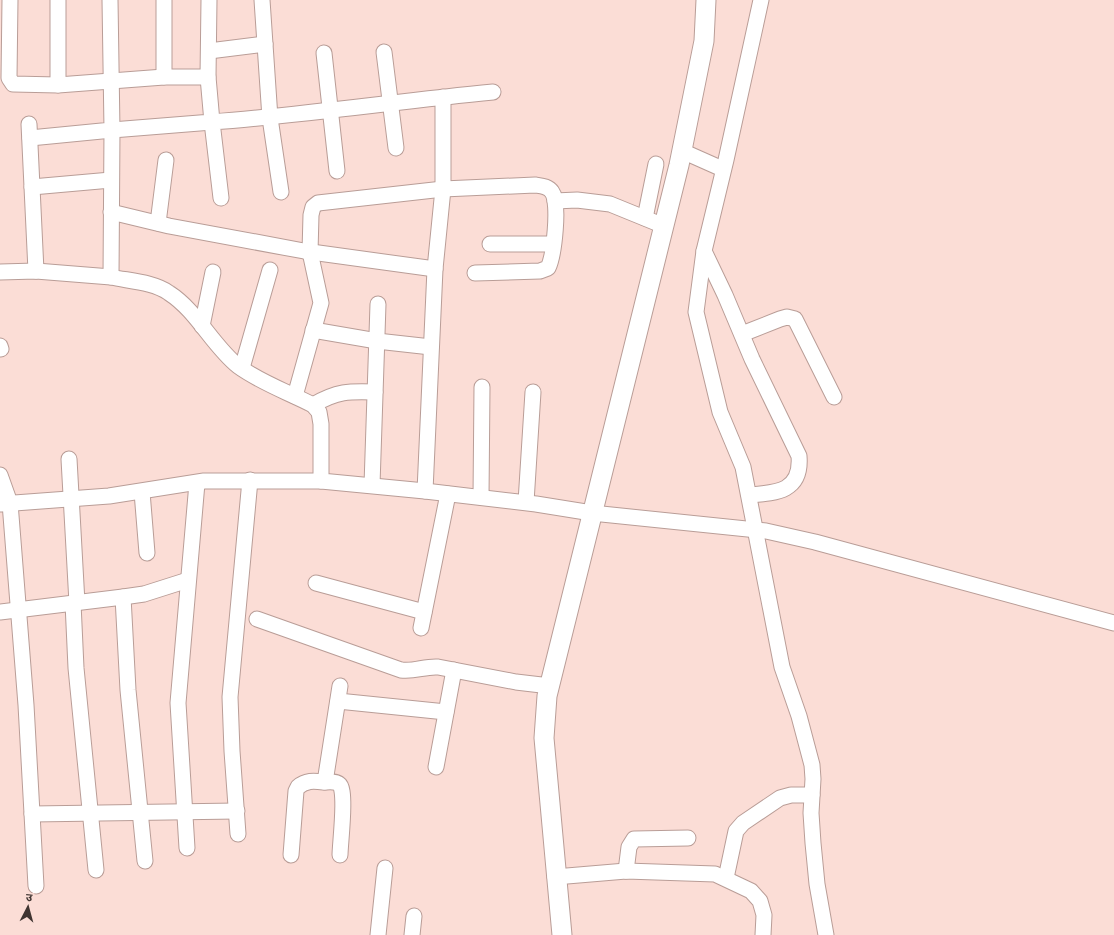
<svg xmlns="http://www.w3.org/2000/svg" width="1114" height="935" font-family="Arial,'Noto Sans Devanagari',sans-serif">
<rect width="100%" height="100%" fill="#fbddd6"/>
<g fill="none" stroke-linecap="round" stroke-linejoin="round">
<defs>
<g id="minor">
<path d="M10,0l-1,78 4,6 45,1 106,-8h44"/>
<path d="M164,0v77"/>
<path d="M209,0l-1,77 4,45 -100,8 -1,147c18,4 43,5 58,16 28,18 43,52 69,73 23,17 50,26 75,39l6,7 2,12v57l104,10 111,13 56,9 174,18 49,11 299,81"/>
<path d="M262,0l8,118 11,74"/>
<path d="M761,0l-35,160 -22,91 -8,61 24,100 23,55 39,200 17,49 13,49 1,14 -2,34 2,30 4,41 9,51"/>
<path d="M209,51l56,-7"/>
<path d="M384,52l12,96"/>
<path d="M324,53l13,118"/>
<path d="M58,85v-85"/>
<path d="M29,124l7,147"/>
<path d="M30,138l82,-8 -2,-130"/>
<path d="M682,151l36,16"/>
<path d="M32,187l79,-7"/>
<path d="M221,198l-9,-76c94,-7 187,-21 281,-30"/>
<path d="M555,201l22,-1 33,4 54,22"/>
<path d="M111,212l58,14 135,25 131,18"/>
<path d="M645,218l11,-54"/>
<path d="M158,223l8,-63"/>
<path d="M490,244h62"/>
<path d="M704,251l21,44 27,64 47,97c3,36 -23,37 -50,39"/>
<path d="M0,272l36,-1 75,6"/>
<path d="M202,326l11,-54"/>
<path d="M313,330l64,11 54,6"/>
<path d="M742,334l38,-15 7,-2 8,2 39,78"/>
<path d="M0,346l1,3"/>
<path d="M242,368l28,-98"/>
<path d="M295,396l26,-93 -11,-51 1,-37 2,-8 5,-4 125,-14 92,-4c6,1 13,1 17,7 8,11 2,64 -4,76l-8,3 -65,2"/>
<path d="M313,405c24,-14 36,-14 62,-13"/>
<path d="M69,459l8,144"/>
<path d="M0,475l10,28 16,202 10,181"/>
<path d="M372,485l6,-181"/>
<path d="M425,491l10,-222 8,-80v-92"/>
<path d="M142,492l5,61"/>
<path d="M481,497l1,-110"/>
<path d="M526,502l7,-110"/>
<path d="M1,504l108,-8 95,-15h117"/>
<path d="M316,583l108,29"/>
<path d="M123,597l5,93 17,171"/>
<path d="M73,603l3,65 20,202"/>
<path d="M0,612l123,-15 21,-3 44,-14"/>
<path d="M257,619l144,51c13,2 24,-4 37,-3l78,15 34,4"/>
<path d="M421,628l27,-134"/>
<path d="M338,701l108,11"/>
<path d="M436,767l18,-97"/>
<path d="M325,782l15,-96"/>
<path d="M32,814l205,-3"/>
<path d="M238,834l-6,-83 -2,-54 20,-217"/>
<path d="M187,848l-9,-145 19,-220"/>
<path d="M291,855l5,-64 2,-4c8,-7 16,-6 26,-5 4,0 12,-1 15,2 8,5 1,60 1,71"/>
<path d="M626,871l3,-24 5,-8 54,-1"/>
<path d="M555,877l71,-6 89,3 36,17 9,10 4,14 -1,20"/>
<path d="M726,878l10,-47 7,-8 37,-25 11,-3h21"/>
<path d="M378,935l7,-67"/>
<path d="M412,935l2,-19"/>
</g>
<path id="major" d="M562,935l-18,-197 3,-42 132,-531 25,-124 2,-41"/>
</defs>
<use href="#minor" stroke="#b99d97" stroke-width="17"/>
<use href="#major" stroke="#b99d97" stroke-width="21"/>
<use href="#minor" stroke="#fff" stroke-width="15"/>
<use href="#major" stroke="#fff" stroke-width="19"/>
</g>
<g transform="translate(28 907) rotate(6)" stroke="#fbddd6" stroke-width="3" paint-order="stroke">
<path d="M0-3L7 15L0 10L-7 15Z" fill="#3f3431"/>
<text y="-6" font-size="11" font-weight="bold" text-anchor="middle" fill="#3f3431">उ</text>
</g>
</svg>
